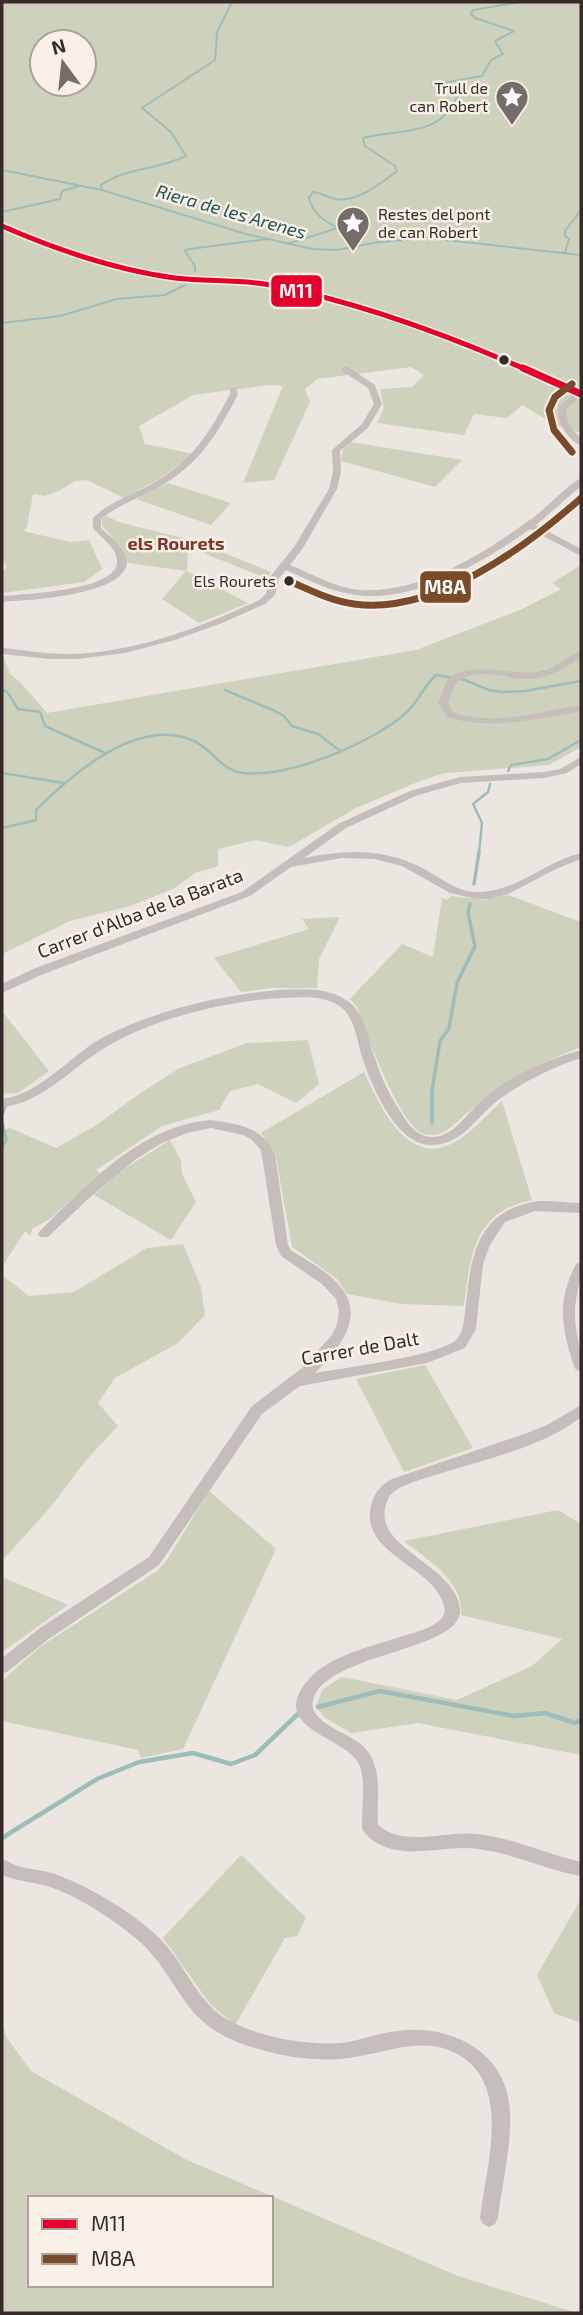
<svg xmlns="http://www.w3.org/2000/svg" width="583" height="2315" font-family="'Exo 2',sans-serif">
<rect width="100%" height="100%" fill="#ece6e1"/>
<g fill="#ced1bc" fill-rule="evenodd">
<path d="M2,2h579v431l-27,-9 -32,-19 -15,13 -33,-4 -10,21 -87,-12 7,-15 -4,-19 32,-2 12,-12 -13,-8 -94,12 -12,10 5,13 -36,78 -31,3 40,-97 -13,-1 -77,10 -54,31 6,18 49,10 -35,25 -35,19 -37,-18 -12,1 -16,10 -14,5 -12,-2 -6,33 -4,4 47,11 19,-2 13,29 -18,13 -82,11v-21l5,-4 -5,-12zM42,42h42v42h-42z"/>
<path d="M350,442l112,18 -27,27 -94,-26 2,-12z"/>
<path d="M168,483l63,20 -20,22 -75,-26z"/>
<path d="M106,516l16,7 73,18 76,31 -5,6 -78,-31 -1,24 61,32 -49,20 -37,-24 24,-28 -58,-8 -5,-14 -21,-23v-7z"/>
<path d="M581,565v182l-32,18 -104,8 -25,8 -64,27 -67,39 -34,-7 -37,9v17l-23,7 -20,15 -45,18 -60,15 -68,33v-300l8,20 11,9 26,30 369,-63 104,-40 41,-21 -9,-6z"/>
<path d="M508,895l73,27v125c-47,18 -86,40 -123,74 -10,9 -19,17 -34,13 -24,-7 -58,-102 -67,-127l-7,-8 52,-55 31,13 9,-59 5,2 4,-4 34,4z"/>
<path d="M340,917l-21,42 -2,29h-45l-31,4 -27,-34 95,-29 -7,-10z"/>
<path d="M2,1011l47,60 -31,22 -16,1z"/>
<path d="M308,1040l11,44 -23,19 -38,-19 -28,7 -11,19 -57,16 -66,44 4,3 -50,46 -18,10 -1,7 -6,-5 -23,36v-136l8,-3 46,20 39,-22 47,-34 38,-24 67,-25z"/>
<path d="M364,1072c16,34 42,95 89,71 18,-9 34,-29 49,-42l30,99c-58,11 -62,56 -68,106l-63,-2 -54,-10 -10,-15 -45,-32 -17,-95 -14,-19z"/>
<path d="M170,1140l11,21 1,13 14,28 -25,38 -77,-45 30,-26z"/>
<path d="M183,1244l18,43 4,28 -27,28 -63,35 -17,25 20,23 -31,33 -34,45 -51,57v-286l27,21 45,-4 73,-44z"/>
<path d="M425,1365l48,83 -69,24 -48,-93z"/>
<path d="M209,1491l67,58 -93,200 -42,9 -3,-8 -136,-29v-40l3,-3 36,-32 116,-75 10,-11z"/>
<path d="M558,1510l23,14v231l-163,-32 -67,10 -27,-16 -8,-11 7,-17 19,-12 115,23 75,-34 30,-27 -101,-24c3,-34 -33,-55 -57,-74z"/>
<path d="M2,1577l66,28 -66,47z"/>
<path d="M241,1855l65,63 -9,18 -12,2 -50,87 -25,-21 -47,-66z"/>
<path d="M581,1899v124l-27,-10 -17,-38z"/>
<path d="M2,2025l5,13 24,33 154,88 273,117 119,37h-575zM30,2198h241v87h-241z"/>
</g>
<g fill="none" stroke-linecap="round" stroke-linejoin="round">
<g stroke="#9ebdba" stroke-width="2">
<path d="M2,170l100,20 144,44 66,15 25,1 42,-8 49,-4 153,17"/>
<path d="M102,190l-1,-5c26,-18 57,-15 85,-29l-15,-24 -29,-24 73,-48 2,-28 15,-30"/>
<path d="M2,212l58,-13 2,-8 17,-5"/>
<path d="M287,244l51,-16c-14,-7 -25,-14 -29,-30l4,-6c8,1 14,5 22,7 22,4 46,-16 62,-28l-2,-5 -30,-20 -2,-8c38,-10 77,0 95,-43l-26,-10 50,-9 9,-16 12,-6 -8,-13 19,-10 -39,-13 -4,-4 2,-4 47,-8"/>
<path d="M565,252l4,-13 -4,-3v-5l16,-21"/>
<path d="M195,271v-5l-10,-15 4,-2 78,-10"/>
<path d="M2,323l58,-7 57,-17 48,-4 20,-10"/>
</g>
<g stroke="#9ebdba" stroke-width="2.5">
<path d="M2,689l6,4 10,16 22,3 5,14 60,27"/>
<path d="M225,690l50,21 9,5 8,10 26,8 21,16"/>
<path d="M508,771l3,-6 37,-6 33,-19"/>
<path d="M2,773l62,10"/>
<path d="M2,828l34,-8v-10c36,-36 103,-94 158,-69 18,8 28,30 49,32 46,5 129,-30 163,-60 12,-11 18,-27 30,-38l29,5 24,10 13,2 23,-1 56,-10"/>
<path d="M479,853l3,-30 -9,-19 15,-12 2,-8"/>
</g>
<g stroke="#9ebdba" stroke-width="3.5">
<path d="M474,884l5,-32"/>
<path d="M2,1114l4,-10"/>
<path d="M2,1123l4,17 -4,7"/>
<path d="M432,1123v-32l8,-50 9,-13 8,-45 18,-37 -7,-33 2,-9"/>
</g>
<g stroke="#9ebdba" stroke-width="4.5">
<path d="M318,1707l62,-16 134,25 31,-3 30,10 6,-3"/>
<path d="M2,1838l95,-59 42,-17 54,-9 38,11 24,-9 45,-43"/>
</g>
<g fill="#c5beba" fill-rule="evenodd">
<path d="M342,367h6l27,18 7,19 -14,24 -28,23 1,20 -4,18 -34,59 -13,17c22,9 46,23 70,25 60,4 125,-37 171,-71 15,-10 36,-34 50,-41v8l-45,39 45,24v7l-51,-27c-45,32 -115,74 -173,66 -26,-3 -48,-15 -71,-25l-7,8 -4,17 -10,9 -43,19 -47,17 -50,13 -48,6h-28l-47,-5v-6c22,2 43,6 65,6 67,-1 132,-26 192,-54l7,-6 3,-16 25,-31 35,-58 4,-18 -1,-21 30,-26 12,-20 -6,-16 -26,-17z"/>
<path d="M230,388h6l2,6c-22,43 -40,72 -84,96 -18,9 -37,16 -53,29v9c8,8 27,21 26,35 -4,33 -100,37 -125,39v-6c22,-2 112,-5 115,-33 2,-14 -17,-26 -24,-35v-10c14,-14 33,-21 51,-30 45,-23 63,-50 86,-94z"/>
<path d="M577,392h4v5l-15,12c0,13 6,21 15,29v8c-14,-8 -26,-24 -22,-40z"/>
<path d="M581,650v7c-15,11 -31,20 -49,22 -22,1 -57,-14 -75,4 -5,5 -6,14 -9,20l6,10c41,13 86,-1 127,-8v6c-45,8 -90,20 -134,6l-9,-14c3,-6 5,-15 8,-21 19,-25 70,-4 96,-11 15,-4 26,-15 39,-21z"/>
<path d="M581,757v7l-14,9 -23,5 -83,5 -43,12 -72,33 -42,30c42,-9 82,-10 120,11 17,9 33,23 53,23 38,1 69,-31 104,-39v6l-23,9 -50,26 -18,5h-14l-26,-6 -48,-27 -28,-7 -32,-1 -51,9 -41,29 -209,79 -39,18v-9l31,-15 209,-77 96,-68 72,-33 50,-14 84,-5 16,-3z"/>
<path d="M278,990c22,-1 49,-3 68,10 20,12 22,41 30,61 6,19 15,37 26,53 5,9 13,19 23,22 25,7 41,-22 56,-35 28,-25 65,-41 100,-51v8c-28,9 -56,23 -80,40 -23,16 -37,46 -68,47 -36,2 -60,-57 -70,-85 -6,-17 -7,-41 -22,-53 -16,-12 -38,-10 -57,-9 -56,2 -129,20 -178,49 -34,20 -63,56 -104,60v-8c39,-5 67,-43 100,-61 53,-28 116,-42 176,-48z"/>
<path d="M211,1120c27,4 52,7 64,34l13,91 3,5c14,10 32,18 44,31 34,32 6,66 -20,92 28,-5 123,-17 141,-33 9,-9 8,-24 10,-36 5,-47 11,-92 67,-102 14,-3 33,1 48,1v10l-46,-2 -30,11 -15,23 -7,19 -7,65 -11,19 -38,15 -127,23 -38,28 -103,151 -109,73 -43,34 -5,1v-15l38,-30 109,-71 103,-151 50,-38 30,-33 5,-11 2,-13 -3,-12 -14,-15 -41,-28 -5,-11 -15,-95 -9,-10 -9,-5 -32,-7 -24,5 -25,10 -26,16 -48,40 -40,38h-8l-2,-3 2,-3c39,-39 89,-92 144,-106 9,-3 18,-4 27,-5z"/>
<path d="M581,1262c1,19 -7,36 -6,55 1,19 7,33 6,54l-5,-1 -2,-4c-13,-39 -17,-65 2,-102z"/>
<path d="M581,1405v12c-37,30 -96,42 -142,57 -16,5 -36,9 -49,21 -29,52 64,66 70,113 5,44 -134,44 -147,92 -6,23 39,33 52,48 19,21 11,51 13,77 27,23 67,5 99,9 36,4 69,20 104,28v14c-35,-6 -68,-23 -103,-27 -29,-4 -58,7 -86,0 -12,-3 -25,-10 -30,-21 -1,-20 5,-45 -3,-64 -13,-28 -94,-35 -50,-85 20,-24 68,-34 97,-44 11,-3 25,-7 34,-15 4,-4 6,-9 4,-14 -10,-42 -88,-51 -72,-104 4,-11 10,-18 20,-23l135,-46 20,-8z"/>
<path d="M2,1859c6,2 12,6 19,8 12,3 24,3 36,8 32,11 84,42 107,68 23,25 35,63 68,79 32,16 73,23 108,21 20,-2 38,-10 57,-12 50,-7 104,17 112,71 5,36 -7,80 -11,116l-3,6 -6,3 -6,-3 -3,-6c5,-45 28,-117 -8,-153 -40,-38 -87,-9 -132,-6 -26,2 -53,-2 -78,-9 -28,-7 -54,-19 -72,-42 -17,-22 -29,-48 -51,-67 -24,-20 -56,-42 -86,-53 -16,-6 -34,-6 -51,-13z"/>
</g>
<path fill="#c5beba" fill-rule="evenodd" d="M2,224l66,25 63,19 56,9 71,3 95,23 118,40 110,48v6l-117,-50 -117,-40 -89,-22 -71,-3 -56,-9 -69,-20 -60,-24z"/>
<defs>
<path id="bus-1-far1" d="M2,226c55,24 113,44 173,52 31,4 64,1 95,7 89,17 175,49 257,85"/>
<path id="bus-1" d="M523,368l58,26"/>
<g id="bus-2">
<path d="M572,384l-17,13 -6,13 5,20 18,22"/>
<path d="M289,581c21,9 42,20 65,23 80,11 171,-56 227,-106"/>
</g>
</defs>
<use href="#bus-1-far1" stroke="#f9f0e8" stroke-width="8"/>
<use href="#bus-1" stroke="#f9f0e8" stroke-width="11"/>
<use href="#bus-2" stroke="#f9f0e8" stroke-width="11"/>
<use href="#bus-1-far1" stroke="#e4002b" stroke-width="5"/>
<use href="#bus-1" stroke="#e4002b" stroke-width="7"/>
<use href="#bus-2" stroke="#7a4b2a" stroke-width="7"/>
</g>
<defs>
<symbol id="sight-pin" viewBox="-11 -11 22 30"><path d="M0 17L-7.5 6A9.5 9.5 0 1 1 7.5 6Z" fill="#766c69" stroke="#f9f0e8"/><path d="M0-6L1.8-2.2L6-1.7L2.9 1.2L3.7 5.4L0 3.3L-3.7 5.4L-2.9 1.2L-6-1.7L-1.8-2.2Z" fill="#fff"/></symbol>
</defs>
<g fill-rule="evenodd">
<use href="#sight-pin" x="493" y="78" width="38" height="52"/>
<use href="#sight-pin" x="334" y="204" width="38" height="52"/>
</g>
<g fill="#362b28" stroke="#f9f0e8" stroke-width="2.5">
<circle cx="504" cy="360" r="6"/>
<circle cx="289" cy="581" r="6"/>
</g>
<g text-anchor="middle" stroke-width="5" stroke-linejoin="round" paint-order="stroke">
<g font-size="16" fill="#362b28" stroke="#f9f0e8" text-anchor="end">
<text x="488" y="94">Trull de<tspan x="488" dy="18">can Robert</tspan></text>
<text x="378" y="220" text-anchor="start">Restes del pont<tspan x="378" dy="18">de can Robert</tspan></text>
</g>
<g font-size="16" fill="#362b28" stroke="#f9f0e8" text-anchor="end">
<text x="276" y="587">Els Rourets</text>
</g>
<g font-size="18" font-style="italic" fill="#205554" stroke="#f9f0e8">
<text transform="translate(231 212) rotate(16)" y="6">Riera de les Arenes</text>
</g>
<g font-size="18" font-weight="bold" fill="#803426" stroke="#f9f0e8">
<text x="176" y="550">els Rourets</text>
</g>
<g font-size="19" fill="#362b28" stroke="#f9f0e8">
<text transform="translate(140 913) rotate(-21)" y="7">Carrer d'Alba de la Barata</text>
<text transform="translate(360 1348) rotate(-10)" y="7">Carrer de Dalt</text>
</g>
</g>
<g stroke="#f9f0e8" stroke-width="2.5">
<rect x="270" y="274" width="53" height="34" rx="7" fill="#e4002b"/>
<rect x="419" y="570" width="53" height="34" rx="7" fill="#7a4b2a"/>
</g>
<g font-size="19" text-anchor="middle" font-weight="bold" fill="#fff">
<text x="296" y="298">M11</text>
<text x="445" y="594">M8A</text>
</g>
<rect width="583" height="2315" fill="none" stroke="#362b28" stroke-width="7"/>
<rect x="28" y="2196" width="245" height="91" fill="#f9f0e8" stroke="#aba19b" stroke-width="2"/>
<rect x="42" y="2219" width="35" height="10" fill="#e4002b" stroke="#aba19b" stroke-width="2"/>
<text x="91" y="2231" font-size="21" fill="#362b28">M11</text>
<rect x="42" y="2254" width="35" height="10" fill="#7a4b2a" stroke="#aba19b" stroke-width="2"/>
<text x="91" y="2266" font-size="21" fill="#362b28">M8A</text>
<g transform="translate(63 63) rotate(345)"><circle r="33" fill="#f9f0e8" stroke="#aba19b" stroke-width="2"/>
<path d="M0-5L12 26L0 18L-12 26Z" fill="#766c69"/>
<text y="-10" font-size="19" font-weight="bold" text-anchor="middle" fill="#362b28">N</text>
</g>
</svg>
